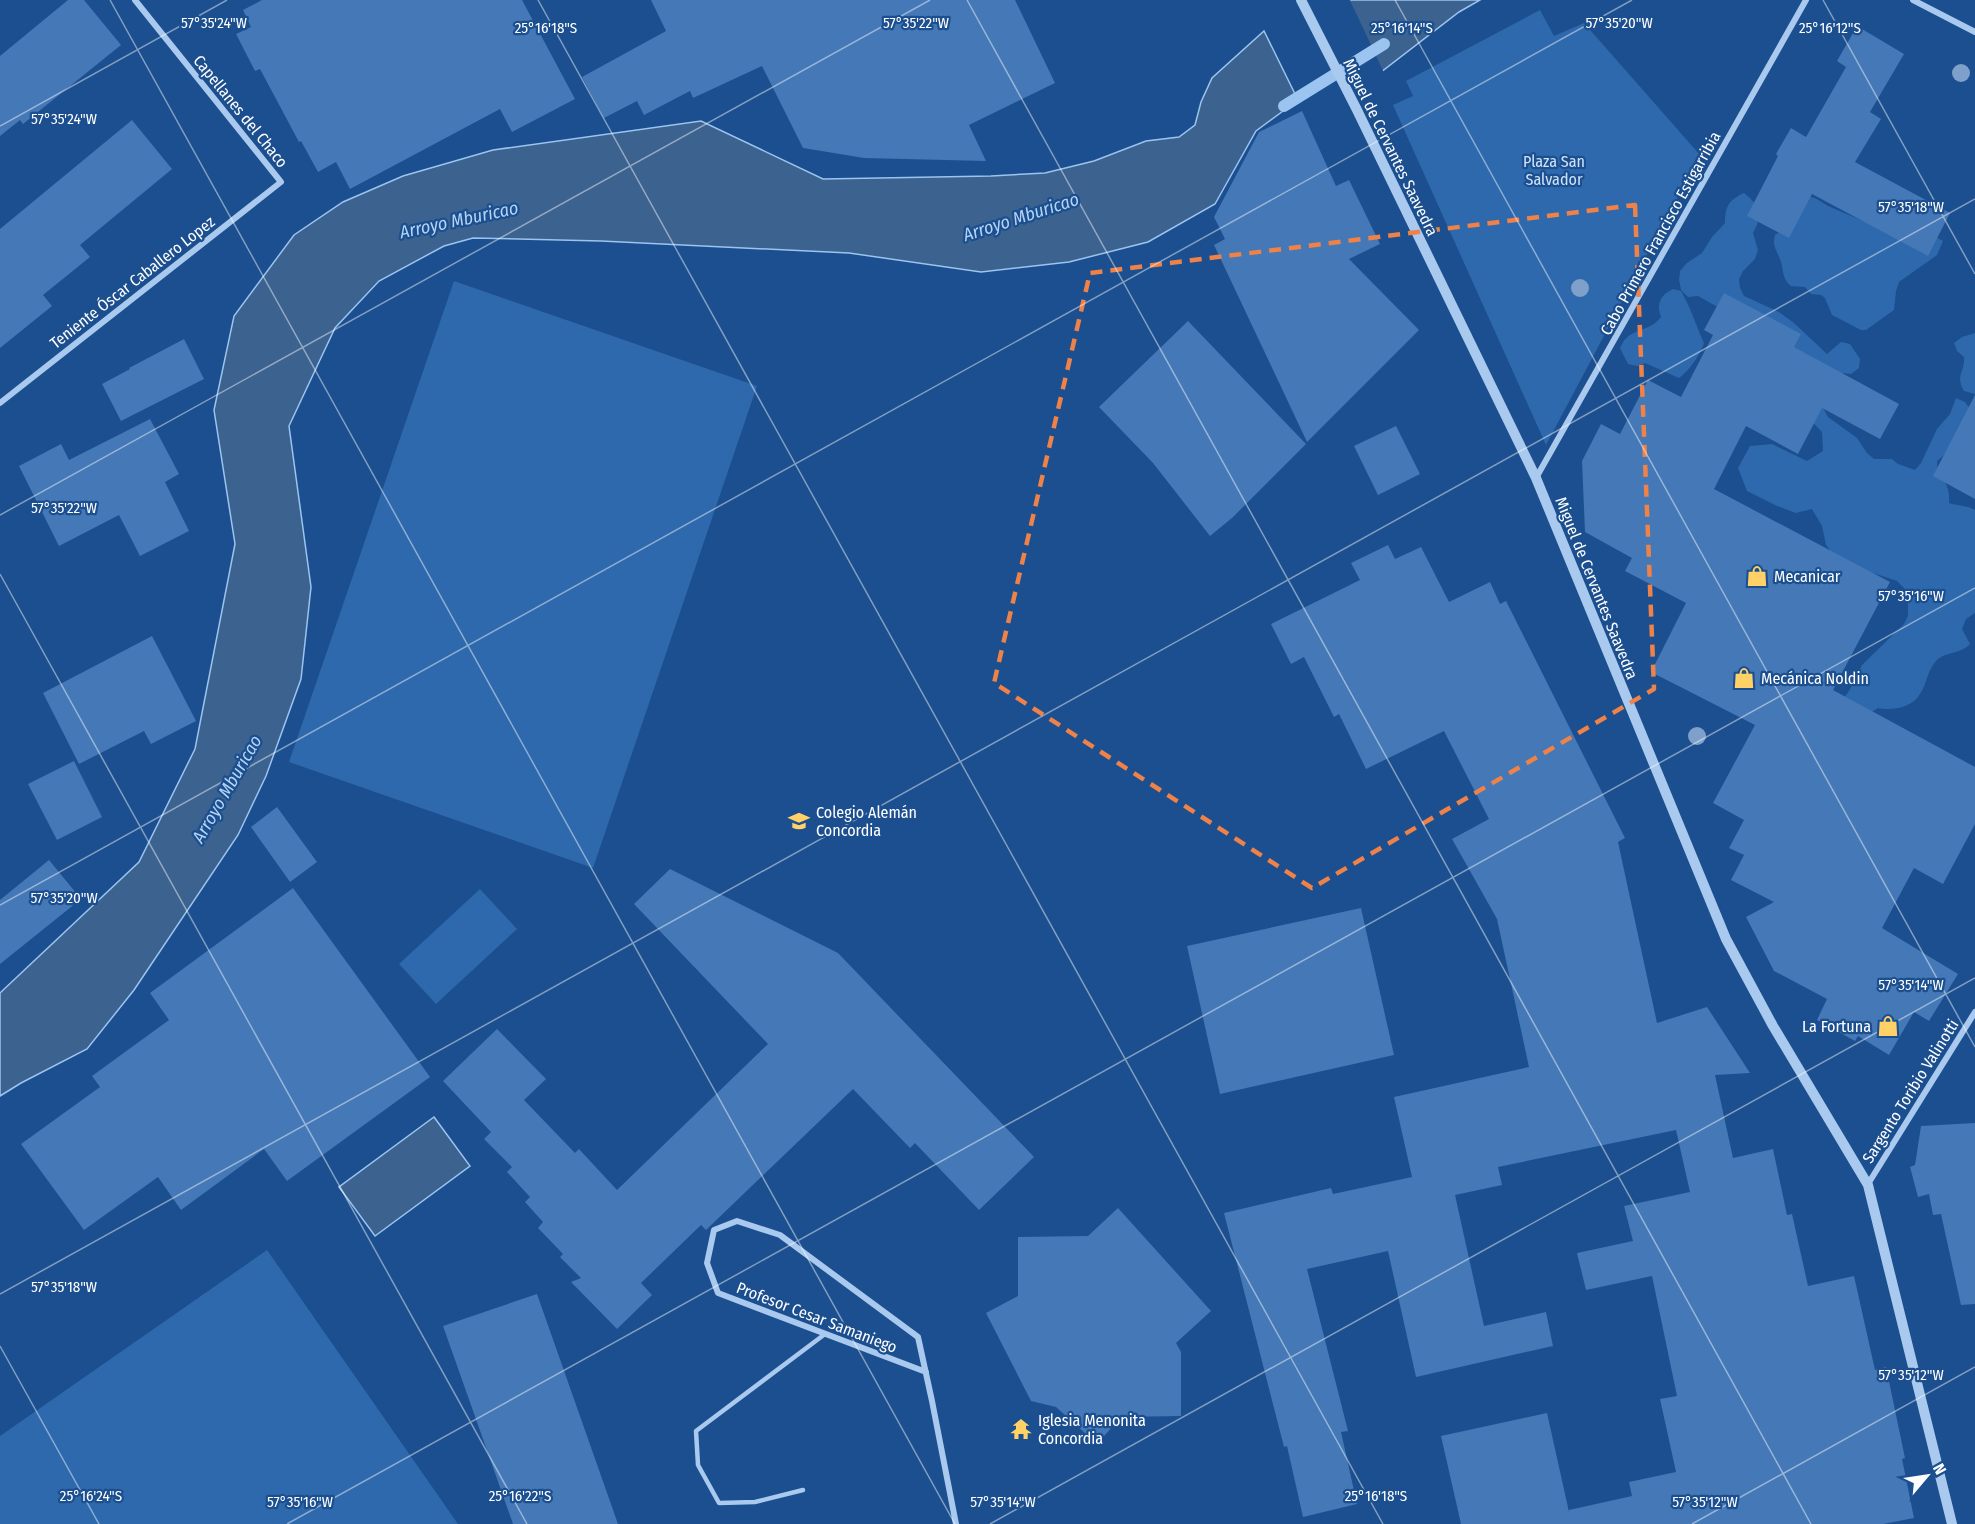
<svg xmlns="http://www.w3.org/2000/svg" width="1975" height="1524" font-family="'Fira Sans Condensed',sans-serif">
<rect width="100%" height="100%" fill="#1b4f8f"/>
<g fill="#2e69ad">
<path d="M1540,10l14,26 30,-13 116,132 -154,290 -153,-340 20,-9 -7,-15z"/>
<path d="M1744,193c15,11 19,24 9,40l5,17 -3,9 -12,12 -4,8 1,9 4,8 35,16 15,11 33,31 14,-12 9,2 10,15 -1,9 -8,6 -9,-1 -21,26 2,9 5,9 29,21 10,15 7,6h18l6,5 17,6 6,-7 16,-34 13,-15 6,-16 9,4 6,8 -21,40 -13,11c0,19 14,18 12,42 9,3 18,2 26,7v103l-9,6 -4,10 8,15c-11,11 -23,7 -33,16 -10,10 -10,24 -17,34 -8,14 -29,17 -42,14l-8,5 -27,-14 6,-8 13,-26 42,-41 4,-8v-20l-4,-8 -7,-7 -27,-9 -38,-19 -6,-8 -4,-19 -10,-17 -16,4 -19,-7 -30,-15 -9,-23 12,-22 22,-2 35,17 16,-10 -1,-19 -20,-21 -79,-101 -25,-14 -10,1 -7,-7 -2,-10 1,-9 7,-8 15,-10 10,-16 13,-14c0,-17 4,-23 19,-30z"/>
<path d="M1810,197l5,1 13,8 42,18 22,-11 51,28 -6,14 -38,27 -3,9 -2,19 -28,20h-5l-29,-15 -7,-17 -4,-3 -10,-1 -6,-7 -14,-1c-10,-8 -7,-17 -11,-27 -4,-10 -8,-13 -5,-24l12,-8z"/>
<path d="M454,281l303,105 -164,482 -304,-106z"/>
<path d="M1673,289l8,2c10,17 15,35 23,52 -4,12 -15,28 -25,35l-34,-15 -8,3 -9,-2 -8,-16c9,-22 28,-14 41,-31 -5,-13 -1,-22 12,-28z"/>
<path d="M1975,333v61l-11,-3c-9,-16 1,-19 0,-34l-7,-6 -3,-8 8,-6z"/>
<path d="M480,889l37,40 -81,75 -37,-40z"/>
<path d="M267,1250l191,274h-458v-88z"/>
</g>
<g fill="#3c6290" stroke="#9cc4f0" stroke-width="1.5">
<path d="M1349,0h131l-21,12 -78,60z"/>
<path d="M1264,31l34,69 -42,31 -41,73 -67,38 -79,20 -88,10 -132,-19 -248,-12 -128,-3 -29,8 -65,35 -44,47 -46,98 22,161 -10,92 -35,97 -28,59 -104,155 -47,59 -66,34 -21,13v-103l139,-131 56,-113 40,-205 -21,-134 20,-94 60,-81 49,-33 60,-26 90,-26 208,-29 122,58 168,-3 54,-3 49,-12 52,-20 33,-4 16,-12 6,-23 11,-24z"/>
<path d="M434,1117l36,49 -95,70 -36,-49z"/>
</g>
<path fill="#1b4f8f" d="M1346,0h4l34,73 -2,1 -4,-1z"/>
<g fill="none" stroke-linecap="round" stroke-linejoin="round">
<path stroke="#9cc4f0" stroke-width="12" d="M1284,106l100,-62"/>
</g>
<g fill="#4478b7">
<path d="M68,0h16l37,45 -98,79 -3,-4 -20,16v-80z"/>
<path d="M262,0h260l53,99 -63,33 -12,-23 -150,80 -14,-27 -18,10 -17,-31 -2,1 -39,-73 -5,2 -19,-37 15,-7 -8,-17z"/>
<path d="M651,0h364l40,83 -86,42 17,36 -122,-3 -61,-10 -41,-82 -69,32 -3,-7 -46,24 -7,-14 -33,17 -22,-41 84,-46z"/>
<path d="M1857,26l47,28 -34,58 11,7 -26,43 95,51 -22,43 -116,-62 -23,44 -42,-22 31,-60 -2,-2 15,-26 15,9 40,-70 -9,-6z"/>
<path d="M1302,111l34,75 13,-6 31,64 -31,15 70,71 -112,112 -93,-197 11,-6 -11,-22 45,-85z"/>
<path d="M132,120l40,49 -92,76 10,12 -47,38 9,11 -52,42v-119z"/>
<path d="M1724,293l77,41 -7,13 105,57 -19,35 -58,-31 -24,46 -52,-28 -32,63 176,93 -57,108 142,77v57l-32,60 -29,-16 -32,60 76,46 -29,47 -15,-9 -25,43 -31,-19 -3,5 -38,-21 10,-21 -53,-28 -28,-54 28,-15 -43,-22 13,-25 -15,-7 15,-28 -31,-17 42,-78 -104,-53 35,-69 -61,-32 7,-13 -47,-26 -3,-71 19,-37 19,10 28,-54 33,17 32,-62 -9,-5z"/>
<path d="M1188,321l118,123 -74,74 -22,18 -57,-73 -54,-56z"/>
<path d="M184,339l20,40 -83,42 -19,-37 28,-15 -1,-1z"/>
<path d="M1975,395v104l-42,-23z"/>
<path d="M150,419l29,55 -14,8 24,49 -49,25 -21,-41 -60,31 -40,-80 42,-22 8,16z"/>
<path d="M1396,426l24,48 -42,21 -24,-49z"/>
<path d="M1388,545l7,14 26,-12 28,55 41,-20 10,22 6,-3 119,237 -7,4 39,181 50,-16 43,66 -35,2 18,83 40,-9 14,66 5,-1 16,72 46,-10 21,94 11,-3 19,91 -3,1 12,59 -31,6h-422l-20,-88 106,-23 22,99v-2l63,-14 -3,-14 47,-10 -16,-73 17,-3 -25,-120 -66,14 -9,-37 56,-12 -9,-35 66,-14 -14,-62 -178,37 4,18 -47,10 29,131 62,-14 7,34 -137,31 -28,-126 -81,18 41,162 -7,1 16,72 -54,13 -16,-71 -3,1 -60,-234 107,-25 2,6 79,-17 -18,-80 135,-30 -32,-148 -45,-80 37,-20 -45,-88 -78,38 -27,-55 -5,3 -30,-60 -13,7 -20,-40 89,-44 -9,-17z"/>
<path d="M152,636l44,85 -45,23 -7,-13 -65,33 -36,-71z"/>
<path d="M74,761l28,56 -45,23 -29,-56z"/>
<path d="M277,807l40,55 -27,20 -39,-55z"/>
<path d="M49,860l32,39 -81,65v-64z"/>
<path d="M670,869l168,84 196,204 -55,53 -64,-67 -5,5 -57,-59 -147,141 -5,-5 -60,58 11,12 -35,34 -46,-47 10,-4 -21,-21 3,-3 -25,-26 5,-6 -18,-20 5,-5 -23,-25 5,-5 -28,-28 7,-7 -48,-51 54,-52 49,50 -22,21 51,53 4,-4 38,41 151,-146 -134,-140z"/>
<path d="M293,888l137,189 -143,104 -23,-32 -83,61 -23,-33 -74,53 -63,-86 79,-57 -8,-11 77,-56 -19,-27z"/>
<path d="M1361,908l33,147 -174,39 -33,-148z"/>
<path d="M1975,1123v181l-14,1 -20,-91 -8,1 -4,-21 -11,3 -8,-30 5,-2 6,-39z"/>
<path d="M1118,1208l93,103 -35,32 5,9v64l-60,1 -24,27 -41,-37 -25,-6 -45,-88 32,-17v-59l70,-1z"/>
<path d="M537,1294l81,230h-105l-70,-198z"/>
</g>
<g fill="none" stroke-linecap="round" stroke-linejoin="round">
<path stroke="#a9c9ee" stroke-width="4.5" d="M803,1490l-48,12 -36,1 -21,-38 -2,-34 129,-97"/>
<g stroke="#a9c9ee" stroke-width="6">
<path d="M1913,0l62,32"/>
<path d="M0,403l281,-221 -146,-182"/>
<path d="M1536,478l270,-478"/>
<path d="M1868,1184l107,-172"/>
<path d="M926,1372l-208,-79 -11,-30 7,-33 23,-9 43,14 138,102 14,64 24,123"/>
</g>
<path stroke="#a9c9ee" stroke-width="10" d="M1301,0l56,110 179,368 190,461 47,87 95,159 84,339"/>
</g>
<g fill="#7ea0ca">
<circle cx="1961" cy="73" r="9"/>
<circle cx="1580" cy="288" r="9"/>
<circle cx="1697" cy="736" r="9"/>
</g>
<path fill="none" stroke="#ee8249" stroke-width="4.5" stroke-dasharray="12 8" stroke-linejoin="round" d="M1635,205l19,484 -342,199 -318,-205 96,-410z"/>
<path fill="none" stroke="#fff" stroke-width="1.5" stroke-opacity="0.45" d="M110,0l845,1524M538,0l845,1524M967,0l844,1524M1395,0l580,1047M1823,0l152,274M0,126l227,-126M0,515l930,-515M0,574l527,950M0,905l1632,-905M0,1294l1975,-1095M0,1346l99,178M287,1524l1688,-936M990,1524l985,-546M1692,1524l283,-157"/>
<defs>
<symbol id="shop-bare" viewBox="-9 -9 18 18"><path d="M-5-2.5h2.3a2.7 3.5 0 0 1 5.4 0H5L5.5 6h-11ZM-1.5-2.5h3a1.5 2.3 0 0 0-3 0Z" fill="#ffd166" stroke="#1b4f8f" stroke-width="2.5" paint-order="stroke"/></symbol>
<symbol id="school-bare" viewBox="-9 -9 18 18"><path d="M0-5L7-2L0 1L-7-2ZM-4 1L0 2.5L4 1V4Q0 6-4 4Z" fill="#ffd166" stroke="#1b4f8f" stroke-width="2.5" paint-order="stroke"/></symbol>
<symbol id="temple-bare" viewBox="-9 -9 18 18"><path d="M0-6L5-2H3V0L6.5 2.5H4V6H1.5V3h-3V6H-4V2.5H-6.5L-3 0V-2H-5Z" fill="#ffd166" stroke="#1b4f8f" stroke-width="2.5" paint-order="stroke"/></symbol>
</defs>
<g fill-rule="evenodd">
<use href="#shop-bare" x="1742" y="561" width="30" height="30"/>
<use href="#shop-bare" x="1729" y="663" width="30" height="30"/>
<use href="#school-bare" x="784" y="806" width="30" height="30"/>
<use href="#shop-bare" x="1873" y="1011" width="30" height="30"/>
<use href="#temple-bare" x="1006" y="1414" width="30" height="30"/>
</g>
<g text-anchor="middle" stroke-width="4.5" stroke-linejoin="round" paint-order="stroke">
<g font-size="16" fill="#fff" stroke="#1b4f8f">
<text transform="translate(241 111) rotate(51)" y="6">Capellanes del Chaco</text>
<text transform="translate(1391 147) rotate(64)" y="6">Miguel de Cervantes Saavedra</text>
<text transform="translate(1660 233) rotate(-61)" y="6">Cabo Primero Francisco Estigarribia</text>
<text transform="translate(132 282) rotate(-38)" y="6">Teniente Óscar Caballero Lopez</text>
<text transform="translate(1597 588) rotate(68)" y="6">Miguel de Cervantes Saavedra</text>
<text transform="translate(1910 1091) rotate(-58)" y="6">Sargento Toribio Valinotti</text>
<text transform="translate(817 1317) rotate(21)" y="6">Profesor Cesar Samaniego</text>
</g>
<g font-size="16" fill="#cfe3fa" stroke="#1b4f8f">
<text x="1554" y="167">Plaza San<tspan x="1554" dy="18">Salvador</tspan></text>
</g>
<g font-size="16" fill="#fff" stroke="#1b4f8f" text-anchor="start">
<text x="1774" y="582">Mecanicar</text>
<text x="1761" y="684">Mecánica Noldin</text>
<text x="816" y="818">Colegio Alemán<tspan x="816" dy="18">Concordia</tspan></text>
<text x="1871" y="1032" text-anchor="end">La Fortuna</text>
<text x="1038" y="1426">Iglesia Menonita<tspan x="1038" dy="18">Concordia</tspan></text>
</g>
<g font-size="18" font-style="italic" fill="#b5d3f5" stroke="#1b4f8f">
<text transform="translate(1021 217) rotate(-18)" y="6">Arroyo Mburicao</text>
<text transform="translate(459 220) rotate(-12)" y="6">Arroyo Mburicao</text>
<text transform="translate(227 789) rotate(-60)" y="6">Arroyo Mburicao</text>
</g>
</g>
<g font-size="15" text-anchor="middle" fill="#fff" stroke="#1b4f8f" stroke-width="4.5" stroke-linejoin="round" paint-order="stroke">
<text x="214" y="28">57°35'24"W</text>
<text x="916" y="28">57°35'22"W</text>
<text x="1619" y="28">57°35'20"W</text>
<text x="546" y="33">25°16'18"S</text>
<text x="1402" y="33">25°16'14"S</text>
<text x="1830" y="33">25°16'12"S</text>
<text x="64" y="124">57°35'24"W</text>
<text x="1911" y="212">57°35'18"W</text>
<text x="64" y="513">57°35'22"W</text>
<text x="1911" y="601">57°35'16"W</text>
<text x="64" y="903">57°35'20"W</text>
<text x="1911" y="990">57°35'14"W</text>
<text x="64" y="1292">57°35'18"W</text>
<text x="1911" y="1380">57°35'12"W</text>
<text x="91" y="1501">25°16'24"S</text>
<text x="520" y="1501">25°16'22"S</text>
<text x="1376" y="1501">25°16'18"S</text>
<text x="300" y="1507">57°35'16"W</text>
<text x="1003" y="1507">57°35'14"W</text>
<text x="1705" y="1507">57°35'12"W</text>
</g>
<g transform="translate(1927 1476) rotate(61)" stroke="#1b4f8f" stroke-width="4.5" paint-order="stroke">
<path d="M0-4.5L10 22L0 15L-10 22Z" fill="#ffffff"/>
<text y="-9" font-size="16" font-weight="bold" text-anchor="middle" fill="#ffffff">N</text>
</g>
</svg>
